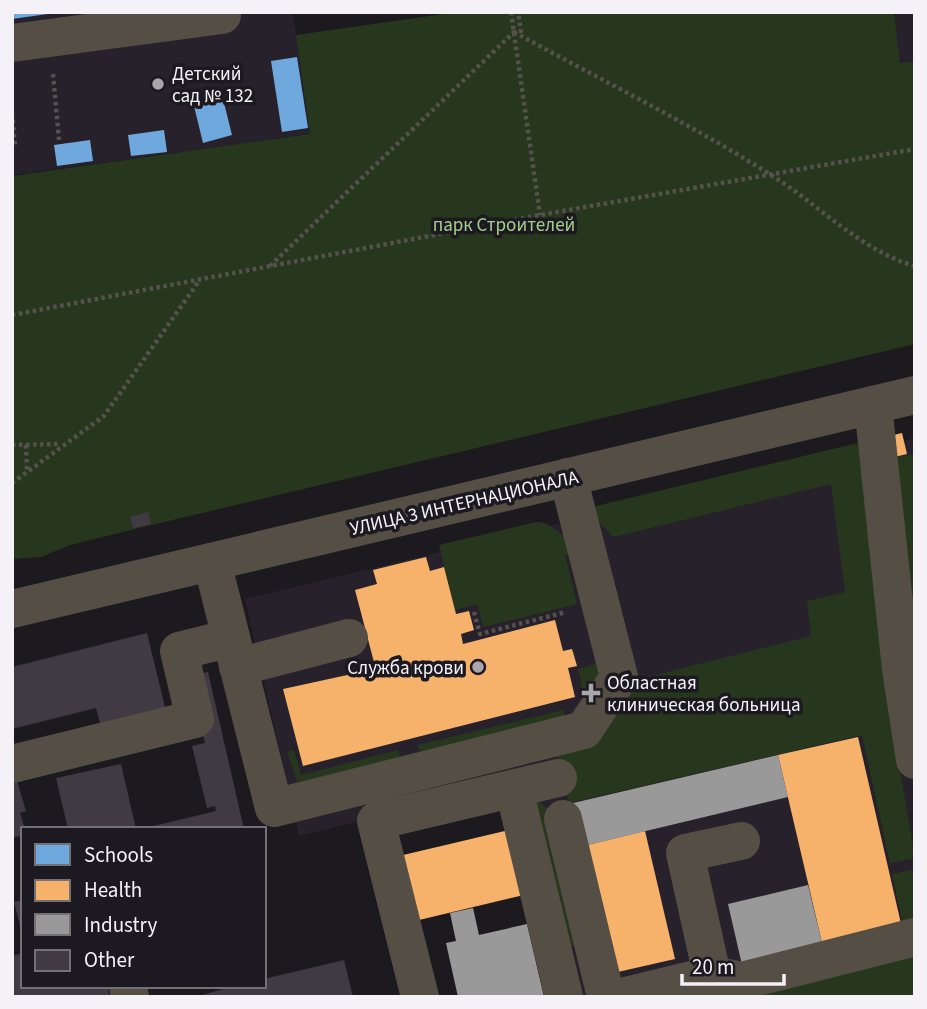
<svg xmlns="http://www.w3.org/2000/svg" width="927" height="1009" font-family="'Source Sans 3',sans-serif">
<rect width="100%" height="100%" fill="#1d1a1f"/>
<g fill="#27212c">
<path d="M12,12h281l17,122 -298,41z"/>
<path d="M894,12h21v49l-15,2z"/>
<path d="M915,438v559h-370l-49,-209 -197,48 -54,-237z"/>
</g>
<g fill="#26371e">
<path d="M457,12h437l6,51 15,-2v283l-751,178 -94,23 -29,12 -29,2v-383l298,-42 -14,-99z"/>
<path d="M858,443l28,244 29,171 -25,5 -28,-128 -293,68 -12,-47 33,-8 49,-69 172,-43 -4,-35 38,-9 -14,-108 -217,53 -17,-17 -5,-13z"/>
<path d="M915,453v147l-10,1 -16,-142z"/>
<path d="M536,522c15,-1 22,13 36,18l4,13 -11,2 12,49 -94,23 -6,-23 -22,6 -16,-65z"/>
<path d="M603,662l-17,42 -8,-35z"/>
<path d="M563,710l2,9 -144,36 -3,-10z"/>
<path d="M294,750l7,25 97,-25 3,10 -104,22 -10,-31z"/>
<path d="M540,802l7,6 32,131 -5,7 -10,2 -35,-144z"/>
<path d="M915,869v55l-11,4 -12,-54z"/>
<path d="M915,953v44h-151l5,-7z"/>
</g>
<g fill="#6fa8dc">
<path d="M12,12h36v2l-36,5z"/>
<path d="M297,57l11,71 -26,4 -11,-71z"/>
<path d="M223,99l9,36 -29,8 -9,-37z"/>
<path d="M164,130l3,22 -36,4 -3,-21z"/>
<path d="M90,140l3,21 -36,5 -3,-21z"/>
</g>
<g fill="#f6b26b">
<path d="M902,433l5,21 -17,4 -5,-21z"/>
<path d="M426,557l4,14 14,-4 12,47 13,-3 5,19 -13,4 2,10 92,-24 8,31 9,-2 5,17 -9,2 7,29 -272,69 -20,-77 101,-22 -9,-1 -20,-76 22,-6 -4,-14z"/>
<path d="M858,737l44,191 -79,19 -45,-192z"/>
<path d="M509,830l15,65 -109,26 -16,-65z"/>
<path d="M645,831l30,128 -66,15 -30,-127z"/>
</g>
<g fill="#999">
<path d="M778,755l10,42 -209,50 -10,-43z"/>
<path d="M808,885l15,62 -81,18 -14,-61z"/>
<path d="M473,908l6,27 48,-11 17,73h-86l-12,-54 10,-2 -6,-28z"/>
</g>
<g fill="#403a43">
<path d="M148,512l3,12 -18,4 -3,-11z"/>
<path d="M147,633l18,74 -65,16 -4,-15 -84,21v-62z"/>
<path d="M208,672l36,157h-103l75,-18 -1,-5 -8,2 -15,-62 13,-3 -16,-67z"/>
<path d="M121,764l15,65h-68l-12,-51z"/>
<path d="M16,777l10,34 -6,2 5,16 -2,6 -11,3v-60z"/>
<path d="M23,900v33h-1l-8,-31z"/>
<path d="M23,953v33h89l-4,4 2,7h-98v-41z"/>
<path d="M344,960l9,37h-158l39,-11h30v-7z"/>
</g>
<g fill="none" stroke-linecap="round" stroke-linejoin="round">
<g stroke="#55514d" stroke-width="4.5" stroke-dasharray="3.5 3.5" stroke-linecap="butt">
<path d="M511,12l29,203"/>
<path d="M514,32c85,47 175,91 257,143 47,29 90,76 144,91"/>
<path d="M53,74l6,66"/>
<path d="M12,113l3,32"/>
<path d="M270,266l244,-234 7,-1 -3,-19"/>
<path d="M12,315l528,-100 375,-66"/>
<path d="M12,445l47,-1"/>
<path d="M26,445l1,27"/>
<path d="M12,483l92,-67 95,-135"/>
<path d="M474,612l6,22 86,-22"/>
</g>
<g stroke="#544e45" stroke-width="38">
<path d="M12,43l210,-28v-3"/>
<path d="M873,405l28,264 14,91"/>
<path d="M212,562l62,246 310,-78 35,-53 -51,-200"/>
<path d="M12,609l903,-214"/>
<path d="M238,667l111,-29"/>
<path d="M12,764l183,-45 -16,-68 52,-13"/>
<path d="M514,789l50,208"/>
<path d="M563,819l43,178"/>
<path d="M712,975l-27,-122 56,-12"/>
<path d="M128,986l2,11"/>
<path d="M420,997l-44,-176 182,-43"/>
<path d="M622,997l90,-22 30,6 173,-44"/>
</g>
</g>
<g fill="#a9a6ab" stroke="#1d1920" stroke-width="2.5">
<circle cx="158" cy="84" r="7"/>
<circle cx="478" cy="667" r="7"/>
<path d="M587.5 682.5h7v7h7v7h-7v7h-7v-7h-7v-7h7z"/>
</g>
<g text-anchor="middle" stroke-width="7" stroke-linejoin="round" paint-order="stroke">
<g font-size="19" fill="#f4f2f7" stroke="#1d1920" text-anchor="start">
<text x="172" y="80">Детский<tspan x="172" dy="22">сад № 132</tspan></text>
<text x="464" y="674" text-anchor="end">Служба крови</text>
<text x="607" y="689">Областная<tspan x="607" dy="22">клиническая больница</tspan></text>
</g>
<g font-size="19" fill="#a0cf8b" stroke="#1d1920">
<text x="504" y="231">парк Строителей</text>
</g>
<g font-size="19" fill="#f4f2f7" stroke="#1d1920">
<text transform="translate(464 502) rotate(-13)" y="7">УЛИЦА 3 ИНТЕРНАЦИОНАЛА</text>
</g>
</g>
<rect width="927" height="1009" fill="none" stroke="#f4f2f7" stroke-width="28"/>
<rect x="21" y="827" width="245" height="161" fill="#1d1920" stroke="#737076" stroke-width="2"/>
<rect x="35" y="844" width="35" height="21" fill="#6fa8dc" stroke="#737076" stroke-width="2"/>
<text x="84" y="862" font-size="21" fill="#f4f2f7">Schools</text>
<rect x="35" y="880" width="35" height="21" fill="#f6b26b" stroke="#737076" stroke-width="2"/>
<text x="84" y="897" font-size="21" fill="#f4f2f7">Health</text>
<rect x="35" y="914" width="35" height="21" fill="#999999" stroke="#737076" stroke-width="2"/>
<text x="84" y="932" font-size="21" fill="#f4f2f7">Industry</text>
<rect x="35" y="950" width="35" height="21" fill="#403a43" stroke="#737076" stroke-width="2"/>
<text x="84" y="967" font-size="21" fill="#f4f2f7">Other</text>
<path d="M682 974v10h102v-10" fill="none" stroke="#f4f2f7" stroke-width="3.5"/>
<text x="692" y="974" font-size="21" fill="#f4f2f7" stroke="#1d1920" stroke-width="5" paint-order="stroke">20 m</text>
</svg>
